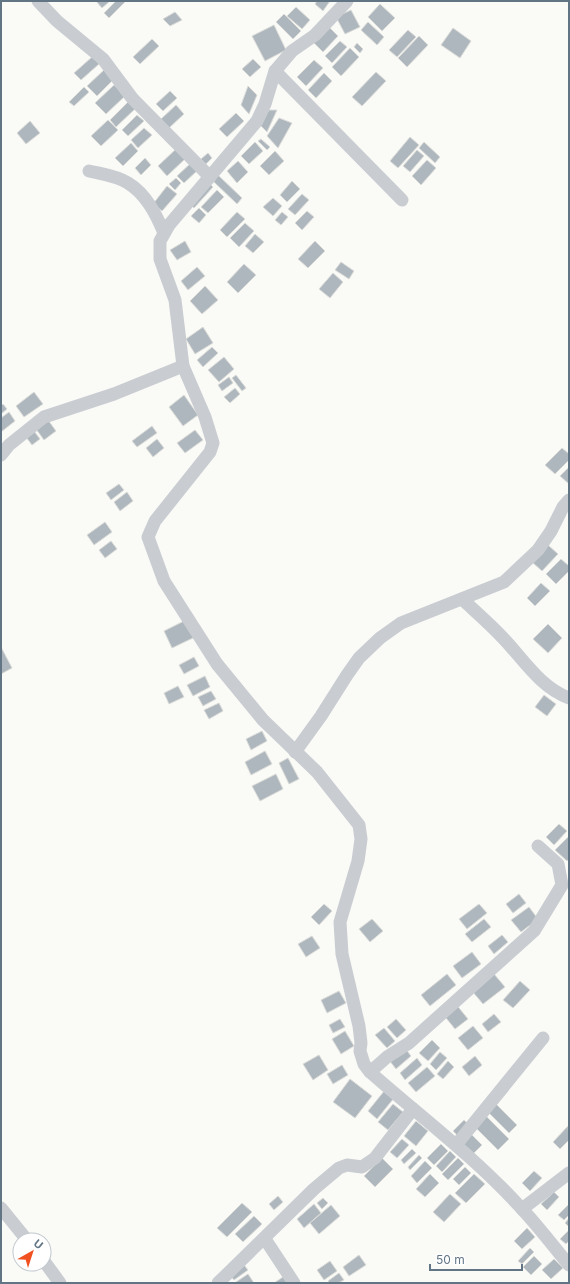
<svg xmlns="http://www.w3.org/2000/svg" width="570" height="1284" font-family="Inter,sans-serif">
<rect width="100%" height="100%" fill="#fafaf7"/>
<g fill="#adb7bd" stroke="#dcdcd9">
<path d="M96,1h14l-8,7z"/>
<path d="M116,1h10l-17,17 -5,-5z"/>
<path d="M317,1h13l-7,10 -8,-7z"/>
<path d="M380,4l15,14 -13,13 -14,-14z"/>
<path d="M296,7l14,13 -8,9 -15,-13z"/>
<path d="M351,10l9,17 -15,7 -9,-17z"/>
<path d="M175,12l7,8 -12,6 -7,-7z"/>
<path d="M284,14l17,17 -8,8 -17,-17z"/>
<path d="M368,22l16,15 -7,8 -16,-15z"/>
<path d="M274,25l12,25 -21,11 -13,-25z"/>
<path d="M329,27l9,9 -15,16 -9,-9z"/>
<path d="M453,28l18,13 -11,17 -19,-13z"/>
<path d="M408,30l8,7 -19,20 -8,-7z"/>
<path d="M419,36l9,9 -21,22 -9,-9z"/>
<path d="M152,39l7,7 -19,18 -7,-7z"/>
<path d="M340,41l7,6 -15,16 -7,-7z"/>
<path d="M357,43l6,6 -3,4 -6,-6z"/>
<path d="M350,48l9,9 -18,19 -9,-9z"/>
<path d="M92,57l7,7 -18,16 -7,-7z"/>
<path d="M253,59l8,8 -11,10 -8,-8z"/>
<path d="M314,60l9,8 -17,18 -9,-9z"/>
<path d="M105,69l9,10 -17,17 -10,-10z"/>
<path d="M376,72l10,9 -24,25 -10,-9z"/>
<path d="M324,73l8,8 -16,17 -8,-8z"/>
<path d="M114,85l11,11 -19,18 -11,-11z"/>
<path d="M248,86l9,9 -8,19 -8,-9z"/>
<path d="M84,87l5,5 -15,14 -5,-4z"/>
<path d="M170,91l7,7 -14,13 -7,-7z"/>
<path d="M130,100l7,7 -21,20 -6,-7z"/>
<path d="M176,105l8,9 -15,14 -8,-9z"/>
<path d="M269,110h8l-10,22 -7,-7z"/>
<path d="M236,113l8,8 -17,16 -8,-8z"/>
<path d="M137,115l7,6 -16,15 -6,-6z"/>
<path d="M279,118l13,5 -14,25 -11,-12z"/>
<path d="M108,120l10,10 -17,16 -10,-10z"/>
<path d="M30,121l10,12 -14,11 -9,-11z"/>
<path d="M144,128l8,7 -14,13 -7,-8z"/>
<path d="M410,137l9,8 -21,23 -8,-7z"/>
<path d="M261,139l9,8 -3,3 -9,-9z"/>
<path d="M255,142l8,9 -14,13 -8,-8z"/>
<path d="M424,142l16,15 -5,6 -16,-15z"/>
<path d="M131,143l7,8 -15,15 -8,-8z"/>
<path d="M177,148l9,10 -19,18 -9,-10z"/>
<path d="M417,150l7,6 -14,16 -7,-6z"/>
<path d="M275,151l9,10 -15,14 -9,-9z"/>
<path d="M208,153l4,5 -6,6 -5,-5z"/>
<path d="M145,158l6,7 -10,10 -6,-7z"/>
<path d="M427,160l9,8 -15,17 -9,-9z"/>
<path d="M238,161l10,11 -11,11 -10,-12z"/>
<path d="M192,162l7,7 -15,14 -7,-7z"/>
<path d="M218,175l24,23 -5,6 -24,-23z"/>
<path d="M176,178l5,5 -6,7 -6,-6z"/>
<path d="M292,181l8,8 -13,13 -7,-7z"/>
<path d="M208,182l5,5 -19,21 -5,-5z"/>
<path d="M167,186l10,8 -15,17 -9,-7z"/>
<path d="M217,190l7,7 -16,16 -7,-6z"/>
<path d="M302,194l7,6 -14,15 -7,-6z"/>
<path d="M273,198l9,8 -9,10 -10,-9z"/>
<path d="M199,208l7,7 -7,8 -8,-7z"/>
<path d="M307,211l7,6 -12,13 -7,-7z"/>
<path d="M237,212l8,7 -18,18 -7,-7z"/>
<path d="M282,212l6,5 -7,8 -6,-5z"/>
<path d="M245,223l9,8 -15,16 -9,-9z"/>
<path d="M255,234l9,8 -11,11 -8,-7z"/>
<path d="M185,241l6,11 -14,8 -7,-10z"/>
<path d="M315,241l10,10 -17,17 -10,-9z"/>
<path d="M341,262l13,9 -5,8 -14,-9z"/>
<path d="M244,264l12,11 -18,18 -11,-11z"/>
<path d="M197,267l8,9 -17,14 -7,-9z"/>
<path d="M333,273l10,9 -13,16 -11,-9z"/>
<path d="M205,286l13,14 -16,14 -12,-13z"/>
<path d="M203,327l10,16 -18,11 -9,-15z"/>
<path d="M212,347l6,6 -15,14 -6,-7z"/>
<path d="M224,357l10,12 -15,13 -11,-12z"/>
<path d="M236,375l10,13 -4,3 -10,-13z"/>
<path d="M229,377l4,6 -11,8 -4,-6z"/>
<path d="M235,388l5,6 -10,9 -6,-6z"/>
<path d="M34,392l9,12 -19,13 -8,-11z"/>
<path d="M184,395l14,20 -15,11 -14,-19z"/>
<path d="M3,404l4,5 -6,5v-8z"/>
<path d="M9,412l6,9 -14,11v-14z"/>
<path d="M48,420l8,11 -12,9 -8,-11z"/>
<path d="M152,426l5,7 -20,14 -5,-6z"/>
<path d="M195,430l8,10 -18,13 -8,-10z"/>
<path d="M34,431l6,8 -8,6 -6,-8z"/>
<path d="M157,439l7,9 -11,9 -7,-9z"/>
<path d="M562,448l7,6v6l-14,14 -10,-9z"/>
<path d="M569,467v17l-9,-8z"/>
<path d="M119,484l5,6 -13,10 -5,-7z"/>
<path d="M127,492l6,9 -13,10 -6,-9z"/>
<path d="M105,522l7,10 -18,13 -7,-10z"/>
<path d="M111,541l6,8 -12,9 -6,-8z"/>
<path d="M548,545l10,9 -16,17 -10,-9z"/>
<path d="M561,559l8,7v5l-13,13 -10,-10z"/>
<path d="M541,583l9,8 -15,15 -8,-8z"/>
<path d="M186,620l9,17 -23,11 -8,-17z"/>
<path d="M548,624l14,14 -14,15 -15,-14z"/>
<path d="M1,647l11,21 -11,6z"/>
<path d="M194,657l5,9 -15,8 -5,-9z"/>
<path d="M205,676l5,11 -17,9 -6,-11z"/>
<path d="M178,686l6,11 -15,7 -5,-11z"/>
<path d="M211,691l5,8 -13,7 -5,-9z"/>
<path d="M544,695l12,9 -9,12 -12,-9z"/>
<path d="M219,703l4,8 -14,8 -5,-9z"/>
<path d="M262,731l5,10 -16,9 -5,-11z"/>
<path d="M265,751l7,13 -21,11 -6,-13z"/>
<path d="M288,758l11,21 -10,5 -10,-21z"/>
<path d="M276,774l7,15 -23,12 -8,-15z"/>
<path d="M559,824l8,7 -13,14 -8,-8z"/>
<path d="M569,836v23l-2,2 -12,-11z"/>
<path d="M519,894l7,9 -13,10 -7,-9z"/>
<path d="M324,904l8,7 -13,14 -8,-8z"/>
<path d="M479,904l8,9 -20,16 -8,-10z"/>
<path d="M529,907l9,12 -17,13 -10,-12z"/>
<path d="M372,919l11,12 -13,11 -11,-13z"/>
<path d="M484,919l7,8 -19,15 -7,-8z"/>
<path d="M502,935l6,7 -14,12 -6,-8z"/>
<path d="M312,936l8,12 -14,9 -8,-13z"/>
<path d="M472,952l9,12 -19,14 -9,-12z"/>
<path d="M447,974l9,11 -26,21 -9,-11z"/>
<path d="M494,974l11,13 -22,17 -11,-13z"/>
<path d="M520,981l10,9 -17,18 -10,-8z"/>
<path d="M339,991l7,12 -19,10 -6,-13z"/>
<path d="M455,1003l13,16 -13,10 -13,-16z"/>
<path d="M494,1014l7,8 -13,10 -6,-8z"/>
<path d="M340,1019l5,8 -12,6 -4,-8z"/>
<path d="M396,1019l10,11 -9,8 -10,-11z"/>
<path d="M473,1026l10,12 -15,12 -10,-12z"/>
<path d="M384,1028l11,13 -8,7 -12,-13z"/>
<path d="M345,1031l9,15 -13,8 -9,-15z"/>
<path d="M432,1040l8,8 -12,13 -9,-8z"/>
<path d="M404,1047l7,9 -15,13 -7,-9z"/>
<path d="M440,1052l7,6 -11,12 -6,-6z"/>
<path d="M319,1055l9,15 -15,10 -10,-16z"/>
<path d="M475,1056l7,9 -13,11 -7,-9z"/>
<path d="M417,1058l5,7 -17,15 -5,-7z"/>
<path d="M448,1061l6,6 -11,12 -6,-5z"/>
<path d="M342,1065l6,10 -15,9 -6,-10z"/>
<path d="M427,1067l8,9 -19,16 -8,-9z"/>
<path d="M350,1079l22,17 -17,22 -22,-16z"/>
<path d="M385,1090l9,8 -17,21 -9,-8z"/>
<path d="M393,1104l10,8 -15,18 -10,-8z"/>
<path d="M496,1104l21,21 -8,8 -21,-21z"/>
<path d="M484,1114l25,25 -11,11 -25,-25z"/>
<path d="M464,1120l5,5 -11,11 -5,-5z"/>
<path d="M416,1121l12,10 -12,15 -12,-10z"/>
<path d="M568,1126l1,14 -9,9 -7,-7z"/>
<path d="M470,1133l12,12 -10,10 -12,-12z"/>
<path d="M402,1139l7,6 -12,13 -7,-6z"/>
<path d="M441,1144l7,7 -14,14 -7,-7z"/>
<path d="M412,1149l4,4 -12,11 -3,-4z"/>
<path d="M450,1151l6,6 -14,15 -6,-6z"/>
<path d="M419,1155l3,3 -12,12 -2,-3z"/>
<path d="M382,1158l11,11 -18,18 -11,-11z"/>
<path d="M458,1158l6,6 -16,16 -6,-6z"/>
<path d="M425,1161l7,7 -15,15 -6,-7z"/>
<path d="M465,1167l6,6 -12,12 -6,-6z"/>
<path d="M534,1171l8,7 -12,13 -8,-8z"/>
<path d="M430,1174l9,9 -14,14 -9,-8z"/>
<path d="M474,1174l11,10 -19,19 -11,-10z"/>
<path d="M554,1192l5,5 -12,13 -6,-6z"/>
<path d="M450,1194l11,10 -17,18 -11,-10z"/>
<path d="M278,1196l5,6 -9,8 -5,-6z"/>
<path d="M323,1198l5,5 -6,6 -5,-6z"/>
<path d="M242,1203l10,9 -25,25 -10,-9z"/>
<path d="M314,1204l7,9 -17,15 -7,-9z"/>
<path d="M569,1204v11l-5,5 -6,-5z"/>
<path d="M331,1205l9,11 -21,18 -9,-11z"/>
<path d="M254,1216l8,8 -19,18 -8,-8z"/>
<path d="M569,1218v9l-4,-4z"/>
<path d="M527,1228l8,9 -13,12 -8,-8z"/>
<path d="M569,1230v11l-3,3 -6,-5z"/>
<path d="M530,1248l4,4 -12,12 -4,-3z"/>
<path d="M359,1255l7,10 -17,11 -6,-9z"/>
<path d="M534,1256l8,8 -11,11 -8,-8z"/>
<path d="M554,1259l9,9 -12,11 -9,-9z"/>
<path d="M330,1261l7,10 -13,9 -7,-10z"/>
<path d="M244,1265l4,5 -14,10 -4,-5z"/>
<path d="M339,1273l5,7 -6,3h-8l-2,-2z"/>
<path d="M248,1274l6,9h-17l-1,-1z"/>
<path d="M286,1275l5,8h-17z"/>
</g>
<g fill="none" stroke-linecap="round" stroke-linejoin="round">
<g stroke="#c9cdd1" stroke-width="13">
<path d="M38,1l19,20 46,38 29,39 78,79"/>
<path d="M347,1l-32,34 -23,16 -17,20 -10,33 -8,17 -88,104 -9,16v18l15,41 8,66 22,51 8,26 -3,9 -55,69 -7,16 16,44 53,83 46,56 54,52 42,53 2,14 -3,22 -18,61 2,32 17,72 2,17 -1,8 4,13 6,8c51,45 106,86 152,137 17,18 31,37 47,56"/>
<path d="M275,71l127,129"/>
<path d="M89,171c13,3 28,5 39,12 18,11 28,31 36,50"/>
<path d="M1,455l8,-10 35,-28 70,-23 69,-28"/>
<path d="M462,599c14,13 28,25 41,39 21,22 37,49 66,60"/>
<path d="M295,752l26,-36 26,-41 12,-17 21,-20 21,-15 103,-41 34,-32 13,-19 12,-24 6,-7"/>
<path d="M370,1072l17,-15 22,-14 125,-112 28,-46 -4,-21 -20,-18"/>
<path d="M456,1145l87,-107"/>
<path d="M1,1208l26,32"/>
<path d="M522,1209l47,-36"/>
<path d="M265,1239l29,44"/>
<path d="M44,1261l16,22"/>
<path d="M218,1283l96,-94 25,-21 8,-3 15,2 13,-9 38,-49"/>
</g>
</g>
<rect width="570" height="1284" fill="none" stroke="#627585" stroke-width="4"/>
<g transform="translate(32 1252) rotate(39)"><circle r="19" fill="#ffffff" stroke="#c0c8ce"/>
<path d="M0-3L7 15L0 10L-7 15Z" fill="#f15020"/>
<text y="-6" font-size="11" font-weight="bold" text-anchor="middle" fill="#627585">U</text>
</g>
<path d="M430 1264v6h92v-6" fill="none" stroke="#627585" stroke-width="2"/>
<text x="436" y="1264" font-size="12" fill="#627585" stroke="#ffffff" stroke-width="3" paint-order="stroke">50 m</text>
</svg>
